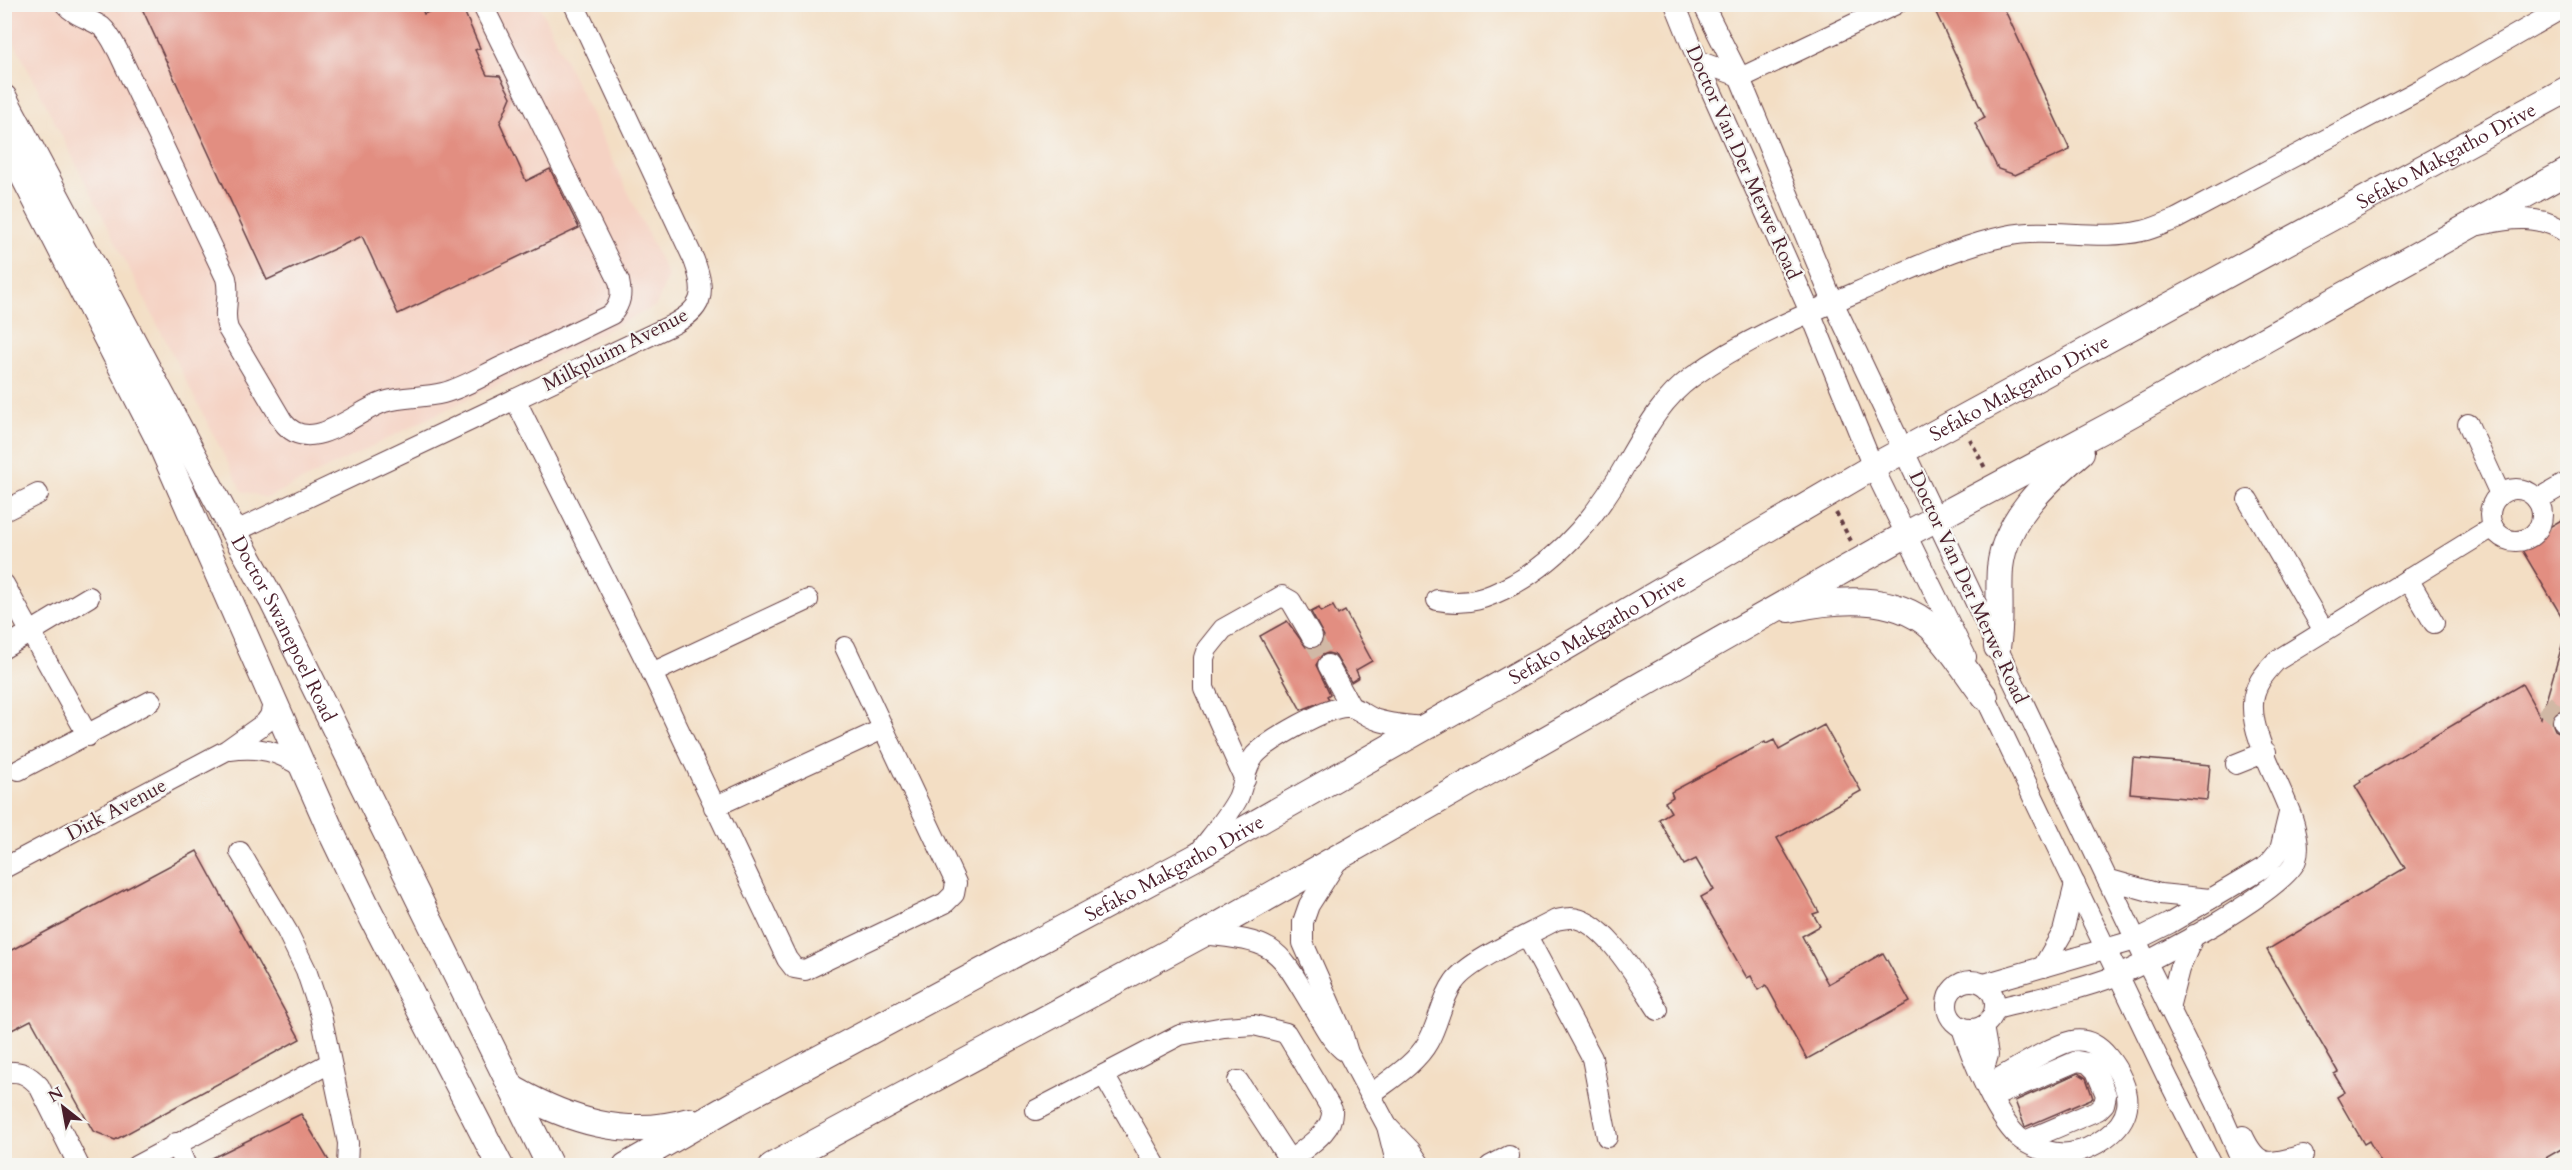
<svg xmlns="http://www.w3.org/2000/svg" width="2572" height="1170" font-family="Cardo,serif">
<rect width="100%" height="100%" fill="#f6f6f2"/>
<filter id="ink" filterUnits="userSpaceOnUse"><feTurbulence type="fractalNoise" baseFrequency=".0167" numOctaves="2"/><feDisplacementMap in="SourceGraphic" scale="12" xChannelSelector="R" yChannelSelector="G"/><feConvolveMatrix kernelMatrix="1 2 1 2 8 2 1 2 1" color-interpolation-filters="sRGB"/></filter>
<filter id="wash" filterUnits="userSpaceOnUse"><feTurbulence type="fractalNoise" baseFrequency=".008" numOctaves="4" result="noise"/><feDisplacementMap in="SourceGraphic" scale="24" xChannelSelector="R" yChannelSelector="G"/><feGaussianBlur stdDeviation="1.35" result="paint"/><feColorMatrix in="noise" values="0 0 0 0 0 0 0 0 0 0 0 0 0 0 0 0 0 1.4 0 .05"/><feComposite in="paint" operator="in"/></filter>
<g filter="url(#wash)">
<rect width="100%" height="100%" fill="#f3dec4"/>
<path fill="#f5d2c3" d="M5,4l534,1 129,271 -12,30 -389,192 -25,-7 -237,-467z"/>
<g id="blocks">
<g fill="#e28e81">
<path d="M140,4h280l4,10 22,-10h15l19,44 -5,2 12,25 13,1 11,21 -11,26 26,58 24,-12 29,59 -181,86 -36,-78 -95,44z"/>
<path d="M1932,4h70l68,146 -55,25 -17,-6 -23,-46 10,-5z"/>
<path d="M2568,516v111l-49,-82z"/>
<path d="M1333,606l5,9 7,-4 27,50 -16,9 3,7 -8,5 -16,-27 -7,-2 -6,2 -6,10 14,29 -3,2 2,3 -28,11 -41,-74 27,-15 19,26 12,1 4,-5 2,-7 -13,-24 8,-4 2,4z"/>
<path d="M2563,642l5,1v67h-10l-7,10 4,10 13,7v408l-36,21h-149l-14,-25 -5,3 -27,-47 8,-5 -11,-18 4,-2 -71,-122 138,-82 -50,-82 6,-4 -1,-2 162,-96 19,34z"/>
<path d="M1824,725l37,66 -84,47 42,74 -6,2 7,12 -18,10 26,48 55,-31 27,49 -103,57 -41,-74 -8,5 -7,-14 -4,2 -46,-81 13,-7 -18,-31 -12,6 -25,-46 12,-7 -6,-10 8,-5 -2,-5 94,-50 1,2 8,-4 5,10z"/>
<path d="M2133,758l77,7 -3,35 -77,-7z"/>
<path d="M197,851l103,188 -185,101 -22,-9 -62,-111 -27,14v-80z"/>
<path d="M2078,1073l8,5 7,20 -68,29 -10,-26z"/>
<path d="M301,1114l31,52h-134v-1z"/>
</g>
</g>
</g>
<g filter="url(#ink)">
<use href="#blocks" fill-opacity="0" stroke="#633c42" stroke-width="1.5"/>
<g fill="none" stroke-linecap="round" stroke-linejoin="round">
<g stroke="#d1b8a5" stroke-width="20" stroke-dasharray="20 10" stroke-linecap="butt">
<path d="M1312,637l16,28"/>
<path d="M2544,704l19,17"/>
</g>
<defs>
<g id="minor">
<path d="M65,4c10,12 24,14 37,23 7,6 11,15 16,24l108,227c5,18 -4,34 2,51l55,93c27,35 71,-10 101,-20 19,-6 39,-4 59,-9 20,-5 39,-17 58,-26 37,-17 74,-35 111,-53 9,-11 10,-20 7,-33l-137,-277"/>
<path d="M1675,4l23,57 112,251 63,155 93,190"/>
<path d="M1703,4l36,72 94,226 313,659 70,141 28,64"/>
<path d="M1698,61l41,15 10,-2 147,-70"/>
<path d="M2479,225c31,-7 61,-12 89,9"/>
<path d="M515,399l137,274 135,286 7,9 11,2 140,-67 9,-9 2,-11 -111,-236"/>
<path d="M2468,424l32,70"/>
<circle cx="2516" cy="515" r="26"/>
<path d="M2248,500l76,131"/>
<path d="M2537,500l31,-18"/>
<path d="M4,511l34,-17"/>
<path d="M234,532l436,-206c33,-17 37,-31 24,-66l-120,-256"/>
<path d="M2408,579l26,44"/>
<path d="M4,584l84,152"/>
<path d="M1437,600c31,6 51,-2 77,-16 51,-29 85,-72 113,-122 19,-33 34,-62 65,-85 58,-42 126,-68 191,-96 40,-17 80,-36 123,-45 41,-9 93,5 136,-5 11,-2 23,-8 34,-12l247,-131 145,-83"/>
<path d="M4,648l85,-51"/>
<path d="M1328,665l23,42"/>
<path d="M652,673l156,-73"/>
<path d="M1980,686l188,393 44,87"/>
<path d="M2563,721l5,4"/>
<path d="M230,750c29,-4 49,1 73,18"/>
<path d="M2236,764l30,-12"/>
<path d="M19,770l132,-69"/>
<path d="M1245,780l-41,-92v-30l3,-9 16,-20 59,-33 9,5 21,36"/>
<path d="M714,807l169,-78"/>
<path d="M1201,850c13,-17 27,-33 37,-52 6,-14 7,-31 17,-43 13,-14 74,-50 93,-48 9,0 19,10 29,13 15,5 33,6 50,7"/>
<path d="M240,852l47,79 19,39 15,45 27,128 -1,23"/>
<path d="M1339,858l-30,47 -6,17v21l38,86 7,24 39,73 10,40"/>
<path d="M4,868l223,-118 38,-27 5,-7 4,-16"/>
<path d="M2107,879l53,15 50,5"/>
<path d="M1203,934c79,8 74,15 113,78 8,14 15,28 27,38"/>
<path d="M1527,936l65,122 15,79"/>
<path d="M2043,967l20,-35 12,-48"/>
<circle cx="1971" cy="1005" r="24"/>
<path d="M1984,984l152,-44 34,-17 98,-58 12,-15 9,-37"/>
<path d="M2169,1008l10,-39 15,-34"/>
<path d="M1995,1009c41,-10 84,-19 123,-34 33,-13 169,-86 178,-115 4,-12 1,-24 -2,-36 -10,-35 -43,-85 -41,-120 0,-18 12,-31 23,-43l217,-134"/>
<path d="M1962,1028c9,28 36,95 60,112 13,9 32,15 48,13 22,-3 53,-22 57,-46 3,-16 -9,-38 -19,-50 -9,-11 -20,-19 -36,-16 -22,5 -64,33 -85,44"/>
<path d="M4,1072c17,-1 24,2 35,14l40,80"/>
<path d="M1104,1075l52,91"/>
<path d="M1982,1076l6,-21 -5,-29"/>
<path d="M1238,1081l52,80 -8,5"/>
<path d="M1370,1095c19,-15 46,-31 58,-53 11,-19 13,-42 26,-60 15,-22 77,-48 102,-62 5,-1 10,-2 14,-2 34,-1 71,67 88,92"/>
<path d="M1993,1097l84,-36 11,2 8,8 10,24 -2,9 -6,6 -73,31"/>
<path d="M1036,1110l144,-75 44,-8 30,-2 32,8 46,77c2,22 -27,37 -42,51l6,5"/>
<path d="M1387,1126l24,25 10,15"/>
<path d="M2243,1136c16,34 27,28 60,19"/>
<path d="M176,1143l10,23"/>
<path d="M136,1166l194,-103"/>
<path d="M1490,1166l19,-10"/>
</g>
<g id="major">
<path id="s1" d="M4,98l230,434 39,70 277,564"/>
<path d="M4,138l155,302 175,398 35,73 131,255"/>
<path d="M1789,609c46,-10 104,-16 142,18 21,20 36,47 54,70"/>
<path d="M1997,647c5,-27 1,-52 3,-79 5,-49 46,-86 81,-116"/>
<path d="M515,1090c55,31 111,49 174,31"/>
<path id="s2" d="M626,1166l110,-63 460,-246 351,-199 326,-191 695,-378"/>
<path d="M772,1166l431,-232 704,-400 206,-110 455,-253"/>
</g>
</defs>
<use href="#minor" stroke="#633c42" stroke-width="22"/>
<use href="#major" stroke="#633c42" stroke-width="28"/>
<g stroke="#633c42" stroke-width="4" stroke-dasharray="4.5 4.5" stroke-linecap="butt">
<path d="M1970,439l16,31"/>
<path d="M1836,513l15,28"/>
</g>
<use href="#minor" stroke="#fff" stroke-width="20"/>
<use href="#major" stroke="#fff" stroke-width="26"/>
</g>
</g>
<g text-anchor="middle" stroke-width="4.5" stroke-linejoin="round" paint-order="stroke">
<g font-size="20" fill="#4a1f2b" stroke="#f6f6f2">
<text dy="7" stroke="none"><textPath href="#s2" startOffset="2082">Sefako Makgatho Drive</textPath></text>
<text transform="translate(1744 162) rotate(66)" y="7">Doctor Van Der Merwe Road</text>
<text transform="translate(615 349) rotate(-27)" y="7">Milkpluim Avenue</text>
<text dy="7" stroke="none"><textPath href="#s2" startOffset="1596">Sefako Makgatho Drive</textPath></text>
<text transform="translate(1969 587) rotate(65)" y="7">Doctor Van Der Merwe Road</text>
<text dy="7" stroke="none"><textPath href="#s2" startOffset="1110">Sefako Makgatho Drive</textPath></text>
<text dy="7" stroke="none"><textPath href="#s1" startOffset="600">Doctor Swanepoel Road</textPath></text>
<text transform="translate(116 809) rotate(-28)" y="7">Dirk Avenue</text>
<text dy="7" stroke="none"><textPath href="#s2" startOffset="624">Sefako Makgatho Drive</textPath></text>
</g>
</g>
<rect width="2572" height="1170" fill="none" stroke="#f6f6f2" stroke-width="24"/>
<g transform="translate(63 1107) rotate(329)" stroke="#f6f6f2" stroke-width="4.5" paint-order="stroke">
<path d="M0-4.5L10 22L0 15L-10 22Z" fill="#4a1f2b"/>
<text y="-9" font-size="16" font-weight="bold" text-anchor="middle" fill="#4a1f2b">N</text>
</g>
</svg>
